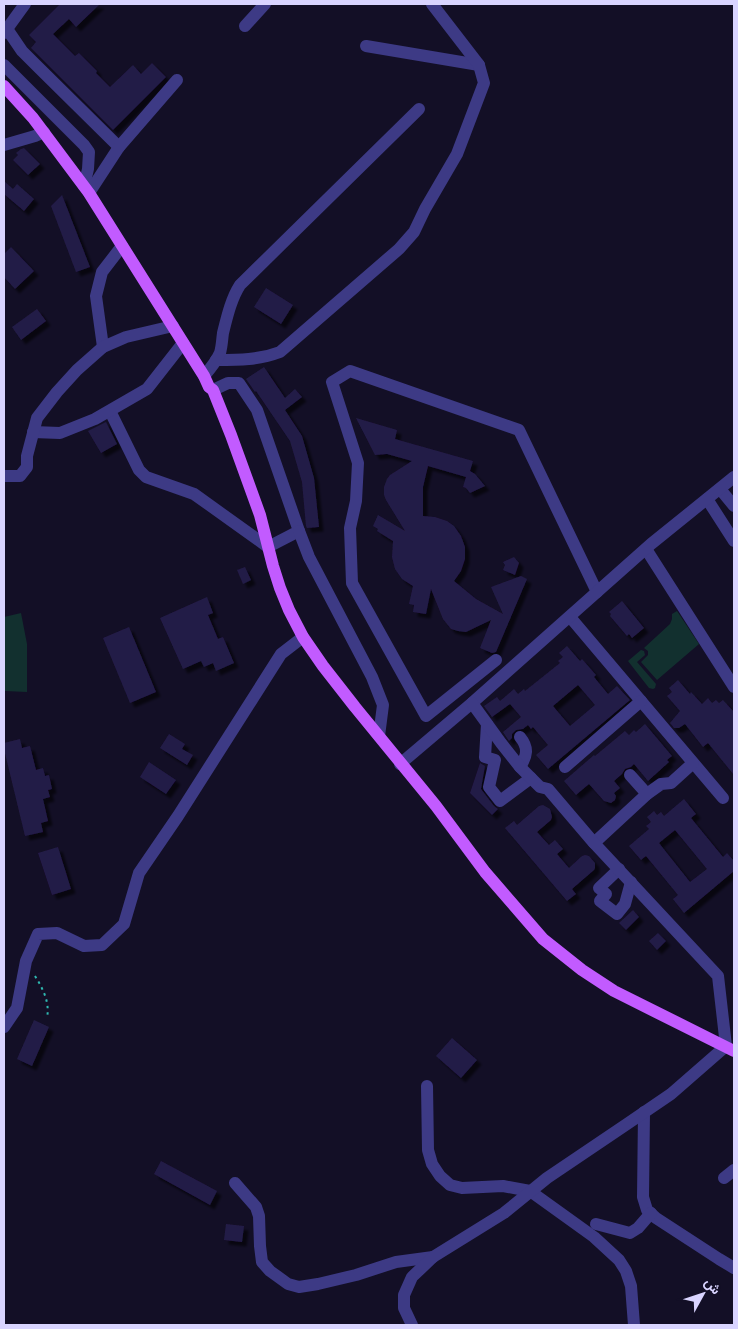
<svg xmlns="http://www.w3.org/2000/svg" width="738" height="1329" font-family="'Open Sans',Vazirmatn,sans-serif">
<defs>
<filter id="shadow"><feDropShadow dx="4.5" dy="4.5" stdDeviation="1" flood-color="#0009"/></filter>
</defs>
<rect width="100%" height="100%" fill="#130f26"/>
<g fill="#12302f">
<path d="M677,611l22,33 -42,36 -16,-18 7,-7v-4l-4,-3 26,-24 2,-5v-5z"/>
<path d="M21,613l6,31v48l-22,-1 -1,1v-75z"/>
<path d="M641,650l3,1 1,4 -8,7 19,22 -1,4 -2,1 -4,-1 -21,-27z"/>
</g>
<g fill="#241b47" fill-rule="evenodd" filter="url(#shadow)">
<path d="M60,4h40l-24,23 -7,-8 -16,15 22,22 4,-3 18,18 -1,2 14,14 23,-22 8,9 11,-11 14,14 -53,53 -82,-82 5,-6 -7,-7z"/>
<path d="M24,148l16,16 -12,11 -15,-15 5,-5 -2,-2 5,-4z"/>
<path d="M4,181l9,8 4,-5 17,15 -10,12 -20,-17z"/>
<path d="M62,195l28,72 -14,5 -25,-66z"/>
<path d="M11,247l23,24 -19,18 -11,-12v-23z"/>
<path d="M266,288l27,17 -12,19 -27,-17z"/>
<path d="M37,309l9,12 -25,19 -9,-13z"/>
<path d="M264,367l21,31 10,-9 7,8 -17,13 17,26 12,42 5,49 -12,1 -1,-2 -4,-44 -12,-41 -34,-50 -1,1 -9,-13z"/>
<path d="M356,418l41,12 -2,9 78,22 -3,10 5,3 10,12 -15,7 -4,-5 -3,-1 3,-10 -38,-11 -5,21v29l12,1 12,4 7,5 7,10 4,11v12l-4,12 -7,10 22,18 27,15 -12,-27 30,-11 6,3 -31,73 -4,1 -12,-5 11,-28 -25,12 -8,-1 -7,-2 -8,-10 -12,-30 -5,25 -13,-2 1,-7 -5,-1 4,-18 -11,-7 -7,-10 -3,-12 1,-16 -16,-10 1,-2 -5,-3 5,-11 27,16 -19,-31 -2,-5v-8l3,-8 3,-4 22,-14 -25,-7 -12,1z"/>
<path d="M106,422l11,22 -16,9 -13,-22z"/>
<path d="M514,557l5,6 -4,12 -12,-5 2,-5 -2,-3z"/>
<path d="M245,567l6,13 -8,4 -6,-14z"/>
<path d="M207,597l6,16 -5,2 10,24 5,-2 11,26 -18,8 -3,-8 -9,4 -3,-6 -18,8 -23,-51z"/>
<path d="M622,601l22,27 -12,10 -3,-4 -2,2 -17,-20 1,-2 -2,-2z"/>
<path d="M129,627l27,65 -26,11 -27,-65z"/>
<path d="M567,646l13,15 2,-2 14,16 -2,2 14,17 9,-8 13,14 -82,69 -12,-14 12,-10 -15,-18 -2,2 -3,-4 -5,4 -7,1 -4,4v4l-3,3 -6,-9 18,-15 -11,-13 -18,13 -8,-11 13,-9 3,4 14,-12 4,5 6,-5 1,2 35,-28 -2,-2 5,-4 -4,-4zM578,685l17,20 -25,21 -17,-20z"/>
<path d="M678,680l12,14 1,-2 11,12 6,-6 4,5 4,-3 3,3 4,-3 11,12v63l-26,-32 -5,4 -18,-23 -6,4h-5l-4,-5 10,-12 -13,-15 5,-4 -3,-4z"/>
<path d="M645,724l27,32 -5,4 2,2 -21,19 -14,-17 -3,3 -6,2 -3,5 -8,7 6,7 -6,5 2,3 -1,4 -4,3 -7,-2 -15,-17 -13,11 -12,-14 30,-26 1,1 30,-25 4,4 5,-5 2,2z"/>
<path d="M169,734l16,10 -3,5 11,6 -6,10 -27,-17z"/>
<path d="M20,739l2,9 8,-2 6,24 7,-2 2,8 4,-1 3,14 -4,1 2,7 -7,2 5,22 -7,2 2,9 -18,4 -21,-87v-6z"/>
<path d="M149,762l27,18 -10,14 -26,-17z"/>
<path d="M480,763l5,3 -4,23 13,17 4,3 -6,6 -22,-22z"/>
<path d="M684,799l12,15 -5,4 32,39 4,-4 7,8v10l-50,42 -11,-14 5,-4 -32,-39 -5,4 -12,-14 20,-17 -3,-3 5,-4 -4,-5 7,-6 3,4 4,-3 3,4zM675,830l32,39 -17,13 -31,-39z"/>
<path d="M543,805l7,4 2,8 -1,3 -14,12 12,13 6,-5 8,9 -6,5 12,14 13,-12 3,-1 4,1 6,7v5l-1,2 -22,19 4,5 -9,7 -62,-73 9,-7 3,4 22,-19z"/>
<path d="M58,847l13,42 -19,6 -14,-42z"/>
<path d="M633,910l6,7 -13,13 -7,-7z"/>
<path d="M658,933l8,8 -9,9 -8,-9z"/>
<path d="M34,1020l15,7 -17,39 -15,-7z"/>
<path d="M452,1038l25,22 -16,18 -25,-22z"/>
<path d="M161,1161l56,30 -7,14 -56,-31z"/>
<path d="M226,1224l18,2 -2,16 -18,-2z"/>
</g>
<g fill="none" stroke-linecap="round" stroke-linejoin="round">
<path stroke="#2fb8b0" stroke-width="2" stroke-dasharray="2.5 4" stroke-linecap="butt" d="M35,976c8,13 15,26 12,42"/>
<g stroke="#3d3a85" stroke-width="12">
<path d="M245,26l20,-22"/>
<path d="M7,29l15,22 13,13 84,83"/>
<path d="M4,33l21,-29"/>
<path d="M366,46l113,19"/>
<path d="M4,65l80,80 5,7 -1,17 -4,17"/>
<path d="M4,145l31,-9 9,-4"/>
<path d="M89,193l30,-46 58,-67"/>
<path d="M103,347l-7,-51 6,-24 20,-26"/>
<path d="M216,360c23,0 43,0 64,-8l119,-103 15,-17 11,-23 32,-55 27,-71 -5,-18 -47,-61"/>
<path d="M204,376c6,-7 12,-14 16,-23 2,-7 2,-13 3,-20 4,-16 8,-34 17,-48l179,-176"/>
<path d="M110,411l29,59 7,7 48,17 74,53 31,-16 -42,-121 -18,-27h-11l-15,7"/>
<path d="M33,432l27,1 35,-14 52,-30 36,-46"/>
<path d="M4,476h16l7,-9v-11l10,-38 20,-26 20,-22 26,-23 23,-10 47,-11"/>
<path d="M720,489l14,17"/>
<path d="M707,499l27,42"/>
<path d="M299,531l10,26 63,120 11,28 -4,31"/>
<path d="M646,549l88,138"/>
<path d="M570,617l153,181"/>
<path d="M496,660l-70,56 -74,-133 -2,-55 6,-27 2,-38 -26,-81 18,-11 169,59 78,162"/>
<path d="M487,724l-2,33 10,3 -6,27 11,14 31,-23"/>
<path d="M520,737c9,11 7,19 0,30"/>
<path d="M400,764l72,-61 179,-159 83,-67"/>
<path d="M565,767l76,-66"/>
<path d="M630,775l17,19"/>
<path d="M594,843l53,-49 14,-10 10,-1 22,-20"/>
<path d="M619,869l-20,19 7,6 -6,7 17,13 8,-10 6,-22"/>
<path d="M4,1027l13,-19 9,-47 12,-27 19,-1 27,13 18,-1 22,-21 15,-51 39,-57 103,-162 22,-17"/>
<path d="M427,1086l1,64 4,14 8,12 10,9 12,3 41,-2 27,5 64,46 25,23 7,11 5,15 3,39"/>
<path d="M644,1112l-1,85 4,13 9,8 63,41 15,9"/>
<path d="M724,1178l10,-8"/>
<path d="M235,1183l21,24 3,9 1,30 2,16 8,9 18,13 11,3 19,-3 38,-9 40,-13 37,-5"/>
<path d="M596,1224l34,9 8,-5 13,-15"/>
<path d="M412,1325l-8,-17v-13l8,-18 21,-20 71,-44 43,-35 80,-54 44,-30 55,-48 -8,-70 -124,-133 -46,-54 -8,-2 -20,-20 -19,-24 -29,-40"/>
</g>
<path stroke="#c25bff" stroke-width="12" d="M4,86l29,32 56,75 115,183 5,11 4,3 18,45 29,80 13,51 7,22 9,22 14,27 20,29 32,41 81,99 49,66 58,67 39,31 32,21 120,60"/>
</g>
<rect width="738" height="1329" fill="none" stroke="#d9d4ff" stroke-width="10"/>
<g transform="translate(703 1294) rotate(50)" stroke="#130f26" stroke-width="4" paint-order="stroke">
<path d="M0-4L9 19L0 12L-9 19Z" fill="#d9d4ff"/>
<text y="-8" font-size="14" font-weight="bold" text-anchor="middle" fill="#d9d4ff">ش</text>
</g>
</svg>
